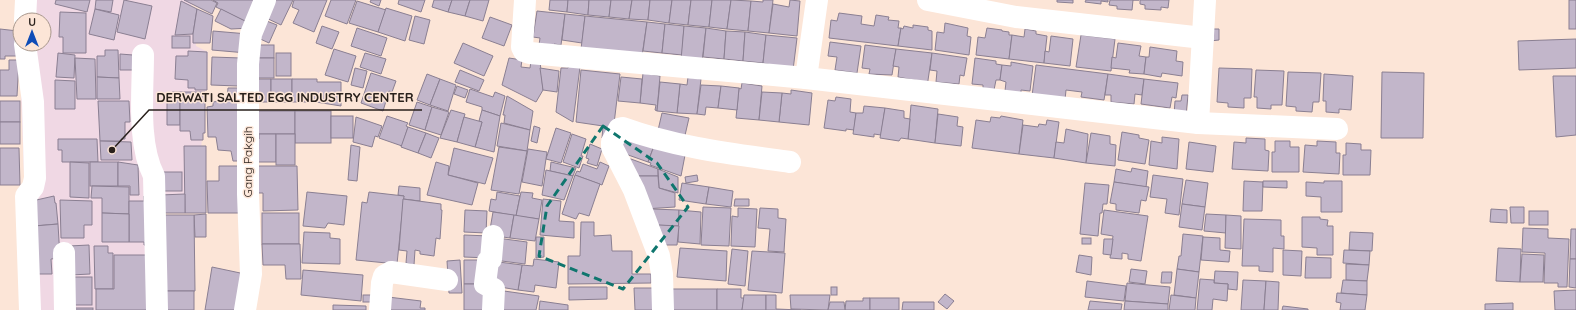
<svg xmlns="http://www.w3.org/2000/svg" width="1576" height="310" font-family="Quicksand,sans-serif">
<rect width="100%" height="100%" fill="#fce5d7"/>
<path fill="#f0d8e4" d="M22,0h169l5,46 12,6 -11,156 -42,-3v105h-126l-8,-215v-51h23v-24h-22z"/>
<g fill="#c2b6ca" stroke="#8a7f92">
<path d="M56,0h34l-3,12 -32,-8z"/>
<path d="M96,0h17l-2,12 -16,-3z"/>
<path d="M124,0l28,6 -7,33 -28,-7z"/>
<path d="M184,0h27l6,3 -5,11z"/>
<path d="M213,0h49l-11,24 -35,-17 2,-4z"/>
<path d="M270,0h23l-12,25 -19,-9z"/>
<path d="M294,0h33l-13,32 -21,-9 6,-13 -7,-3z"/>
<path d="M331,0h25l-9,24 -22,-8z"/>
<path d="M371,0h10l-2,6 -9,-4z"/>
<path d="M399,0h26l-4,12 -23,-8z"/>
<path d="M434,0h18l-4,12 -16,-5z"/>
<path d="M452,0h18l-5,16 -17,-4z"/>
<path d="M470,0h19l-6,21 -18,-5z"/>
<path d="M550,0h18l-1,12 -18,-2z"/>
<path d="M568,0h21l-1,15 -21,-3z"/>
<path d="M589,0h22l-2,17 -21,-2z"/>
<path d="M611,0h21l-3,19 -20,-2z"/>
<path d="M632,0h18l-2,20 -19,-1z"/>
<path d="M650,0h22l-3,23 -21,-3z"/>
<path d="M672,0h19l-3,25 -19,-2z"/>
<path d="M691,0h21l-3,27 -21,-2z"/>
<path d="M712,0h19l-4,29 -18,-2z"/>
<path d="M731,0l20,1 -3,30 -21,-2z"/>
<path d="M763,0h10l-4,33 -21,-2 3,-30 12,1z"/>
<path d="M790,0l10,1 -3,35 -28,-3 4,-29 16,3z"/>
<path d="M1057,0h16v3l-16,-1z"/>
<path d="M1086,0h22v2l-7,-1v3l-16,-2z"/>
<path d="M1110,0h29h-6l-1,10 -15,-1v-3l-8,-1z"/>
<path d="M1140,0h29l-1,8 -7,-1v3l-16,-1v-4l-5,-1z"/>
<rect x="1569" y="0" width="7" height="29"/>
<path d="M181,1l16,8 -4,25 -18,1z"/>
<path d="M357,1l29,9 -8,22 -29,-9z"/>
<path d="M386,8l26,8 -7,25 -27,-9z"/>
<path d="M95,9l24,6 -5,25 -25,-6z"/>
<path d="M197,9l16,7 -3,27h-17v-9z"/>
<path d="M221,9l30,15 -1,4 -19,1 -16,-8z"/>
<path d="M537,11l28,3 -4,31 -7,-1v2l-15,-1 1,-7 -7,-1z"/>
<path d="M60,12l26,1v40h-23v-16h-4z"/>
<path d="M839,13l23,3 -1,8 13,2 2,-11 13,2 -1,3 11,1 -1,7h3l-3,18 -69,-8 2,-18 6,1z"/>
<path d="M565,14l20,2 -3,27 -20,-3z"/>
<path d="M415,16l15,4 -6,24 -15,-4z"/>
<path d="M585,16l62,6 -5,34 -61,-7z"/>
<path d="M490,17l22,8 -8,21 -22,-8z"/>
<path d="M264,20l13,5 -8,18 -13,-6z"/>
<path d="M647,22l18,2 -3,29 -19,-2z"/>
<path d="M945,23l23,5 -1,8 4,1 -2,18 -34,-5 2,-18 7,1z"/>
<path d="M665,24l19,2 -2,29 -20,-2z"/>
<path d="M913,25l15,2v3l4,1v19l-34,-4 3,-18 2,1 1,-3 9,2z"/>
<path d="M322,26l17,6 -7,17 -16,-6z"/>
<path d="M684,26l22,2 -4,34 -21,-2z"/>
<path d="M357,28l30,10 -6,18 -30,-10z"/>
<path d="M706,28l20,3 -2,28 -21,-2z"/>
<path d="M987,28l15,2v1l7,1v3h3l-3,24 -33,-4 2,-18 7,1z"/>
<path d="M0,29l18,2 -1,25h-12v3h-5z"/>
<path d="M1025,29l11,2v3l11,2 -3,27 -35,-4 3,-24 12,2z"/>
<path d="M1209,29h10v11l-9,1z"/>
<path d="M213,31l35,3 -1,19 -35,-3z"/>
<path d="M726,31l19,1 -2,29 -19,-2z"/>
<path d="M745,32l21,3 -3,28 -20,-2z"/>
<path d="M766,35l31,3 -4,32 -30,-7z"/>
<path d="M1081,35l34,4 -4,32 -35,-4z"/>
<rect x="172" y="36" width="18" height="12"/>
<path d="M1051,36l22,3 -3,27 -26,-3 1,-12 4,1z"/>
<path d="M1576,39v29l-57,2 -1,-29z"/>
<path d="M830,42l31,4 -4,27 -22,-3 2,-13 -9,-1z"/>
<path d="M463,43l30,13 -9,20 -30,-13z"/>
<path d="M1118,43l23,3 -2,10 7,1 -2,17 -15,-1 1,-3 -19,-2 1,-11 4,1z"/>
<rect x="255" y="45" width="19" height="13"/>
<path d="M865,45l31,4 -4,26 -23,-1 1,-5 -8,-1z"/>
<path d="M1150,47l27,4 -1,10 7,1 -1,14 -20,-3 -1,4 -17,-3 2,-17h3z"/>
<path d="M334,49l22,7 -8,26 -23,-7z"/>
<path d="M896,49l36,4 -5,34 -8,-6 -21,-4 1,-10 -6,-1z"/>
<path d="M105,50h13l1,28 -22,-1v-21h8z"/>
<path d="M188,51l19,1v38h-12v-2h-7v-8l-13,-1 1,-23h12z"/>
<path d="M58,53l17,2 -1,23 -18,-1z"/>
<rect x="276" y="53" width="15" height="23"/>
<path d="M365,53l21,6 -5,15 -21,-7z"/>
<path d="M932,53l35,5 -3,18 -4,-1 -1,9 -23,-2 1,-11 -7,-1z"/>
<path d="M120,54l13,1 1,15h-14z"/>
<path d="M212,57l29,1 -3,28 -27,-1z"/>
<path d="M75,58l20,1 1,40h-19z"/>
<rect x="255" y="58" width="19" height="20"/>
<path d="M509,58l13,2 -1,7 9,1 1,-7h9l3,29 -7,12 -34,-17z"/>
<path d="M975,58l21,3v3l6,1 -2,15h-4l-2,10 -11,-2v-3l-11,-1z"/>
<path d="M9,60h10l-2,36h-17v-26h9z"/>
<path d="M1011,62l22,4 -3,25 -9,-1v3l-16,-2 1,-9 -6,-2 2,-15 9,1z"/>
<path d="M569,65l11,2 -7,55 -17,-10 5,-44h7z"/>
<path d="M1036,65l72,9 -4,26 -23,-3 1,-5 -16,-2 -1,10 -33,-4z"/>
<path d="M355,68l12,3 -4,17 -12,-3z"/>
<path d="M540,68l19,3 -2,21 -14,-2z"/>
<path d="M1219,68l33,1 -1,29h-7v10l-16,-1v-4l-11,-1z"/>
<path d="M460,70l24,10 -5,11 -24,-9z"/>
<path d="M581,70l39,4 -7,58 -8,7 -3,-1 1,-12 -27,-4z"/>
<path d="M1256,70l28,1 -2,34h-11v4l-14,-1v-11h-3z"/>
<path d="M1288,72l33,1 -2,29h-6l-1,10 -16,-1v-4l-10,-1z"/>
<path d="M1382,72l42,1 -1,65h-42z"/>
<path d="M371,73l25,8 -4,11 -3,-1 -6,20 -22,-8z"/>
<path d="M643,73l17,3 -3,35 -2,-1 1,-5 -16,-2z"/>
<path d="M427,74l13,5 -10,26 -13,-5z"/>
<path d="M1108,74l36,5 -2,16 -7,-1 -1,10 -23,-2v-7h-6z"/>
<path d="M1324,74l29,2 -2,34 -12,-1v4l-13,-1v-11h-3z"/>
<path d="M1553,76h23v59l-20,2z"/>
<path d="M97,77l22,1 1,21h-23z"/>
<path d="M621,77l21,2 -2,24 -22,-2z"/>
<path d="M688,77l13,2 -4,35 -20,-1 3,-29 7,1z"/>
<path d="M253,79h18v23h-17z"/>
<rect x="271" y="79" width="21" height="23"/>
<path d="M292,79h25v3h24v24l-25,-4h-24z"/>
<path d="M440,79l16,6 -8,26 -18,-6z"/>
<path d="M1144,79l34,4 -2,15 -4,-1 -2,11 -29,-4z"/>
<path d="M55,80l20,1v28h-20z"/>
<path d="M660,82l20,2 -3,29 -20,-2z"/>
<path d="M742,83l20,3 -3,34 -23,-2 3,-30 2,1z"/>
<path d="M701,85l20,1 -3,22 -12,-1 -1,8 -8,-1z"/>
<path d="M457,86l11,4 -3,8 -11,-4z"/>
<path d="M721,86l18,2 -2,22 -19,-2z"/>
<path d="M228,88h18v73h-13l-2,-10 -13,-1 -2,-13h-8l-1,-30 6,-1v-4l14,-2z"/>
<path d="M470,89l23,8 2,-5 10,4 -5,20 -18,-6v-3l-16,-5z"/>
<path d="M791,90l21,3 -3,32 -30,-3 3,-29 9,1z"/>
<path d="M172,92h8v33h-13v-26l5,1z"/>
<path d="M180,92h25v41h-2v7h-12l-1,-9h-10z"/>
<path d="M762,92l20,1 -3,29 -20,-2z"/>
<path d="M1182,95h6l-2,21 -12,-1 1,-14h6z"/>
<path d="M507,96l26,15 -3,19 -26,-7 1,-8h-2z"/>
<path d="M836,97l15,2 -1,13 6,1 -2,17 -8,-1v2l-22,-3 4,-28 7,1z"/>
<rect x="0" y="101" width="20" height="21"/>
<path d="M98,101h31l1,21h-5v17h-4v2h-21z"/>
<path d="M417,102l15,5 -7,23 -16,-5z"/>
<path d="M911,105l27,4 -3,34 -27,-4z"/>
<path d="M864,106l21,2 -4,27 -7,-1v3l-21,-3 3,-21h7z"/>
<path d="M432,107l17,5 -8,23 -16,-5z"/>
<path d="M885,108l19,3v7l6,1 -2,20 -7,-1 -2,3 -19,-3z"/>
<path d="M451,110l14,4 -8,28 -17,-4z"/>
<path d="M482,110l18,6 -6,36 -19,-5 7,-25 -3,-1z"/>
<rect x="255" y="111" width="40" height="23"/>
<rect x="295" y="111" width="36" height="32"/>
<path d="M662,113l27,5 -6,26 -27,-5z"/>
<path d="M938,114l20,3 -1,9 6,1 -2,19 -26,-3z"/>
<rect x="331" y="116" width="22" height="22"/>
<path d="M387,116l21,7 -2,3 2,1 -6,19 -23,-8z"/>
<path d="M1001,116l22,4 -4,34 -47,-6 4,-28 14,2 1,-5 9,1z"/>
<path d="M356,117l26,9 -4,11 -3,-1 -3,11 -19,-5z"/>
<path d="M464,117l18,5 -7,25 -18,-5z"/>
<path d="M1047,120l12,2 -5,36 -35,-4 4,-29 15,2 1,-3 7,1z"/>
<rect x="0" y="122" width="20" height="22"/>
<path d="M501,123l29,7 -3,21 -30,-5z"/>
<path d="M534,126l6,2 -3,15 -6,-2z"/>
<path d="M408,127l18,6 -8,20 -17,-6z"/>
<path d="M556,128l15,5 -10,30 -15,-4z"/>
<path d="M1066,129l22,5 -2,29 -32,-5 2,-16 8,1z"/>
<path d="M625,132l30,11 -7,19 -31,-11z"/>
<path d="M1122,132l17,3v3l10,2 -4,24 -27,-4z"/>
<path d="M426,133l13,5 -8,20 -13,-5z"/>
<path d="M1091,133l19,3v8l6,1 -1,21 -29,-3z"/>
<path d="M259,134h17v28h-19l-2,-23h4z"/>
<rect x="276" y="134" width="19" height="31"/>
<path d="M572,134l14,5 -5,17h2l-4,12 -16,-6z"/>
<path d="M1162,137l17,2 -2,30 -28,-4 2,-24 11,2z"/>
<path d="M1246,138l19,1v11l4,1 -1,20 -36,-2 2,-27 12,1z"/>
<path d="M58,139h39l1,23h-36v-12h-4z"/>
<path d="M100,141l31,1 1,18h-31z"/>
<path d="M1275,141h15v6h9v25h-27v-20h3z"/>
<path d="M1317,141l19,1v11h4l-1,21 -36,-2 2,-27 12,1z"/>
<path d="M1189,142l27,4 -3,26 -27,-3z"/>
<path d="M1346,143l15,1v6h10l-1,25h-27v-20h3z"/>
<path d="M590,144l12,5 -5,17 -10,-3 2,-4 -3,-1z"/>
<path d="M351,145l9,2 -3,34 -9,-1z"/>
<path d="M184,146h22v67h-21z"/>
<path d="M654,146l32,4 -5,26 -31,-11 1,-2 -3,-1z"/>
<path d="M499,147l28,4 -8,43 -28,-4z"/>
<path d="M0,148h19l1,37h-20z"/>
<path d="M454,148l39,10 -8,26 -37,-9z"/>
<path d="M528,149l19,3 -5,34 -20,-4z"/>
<path d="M631,159l27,10v7h-19l-16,-15z"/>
<path d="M70,162l19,1v35l-19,-1z"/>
<rect x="90" y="162" width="28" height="24"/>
<path d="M118,162l20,3 1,30h-9v-9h-12z"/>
<path d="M436,162l13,4 -1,9 30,8 -6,22 -45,-10z"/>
<path d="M551,162l25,6 -3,8 -23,-5z"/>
<path d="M600,162l9,4 -7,19 -27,-10 2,-4 3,1 3,-8 14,5z"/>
<path d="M219,166h26v47h-37l-1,-32h12z"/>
<path d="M255,166h42l1,44 -35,1v-18h-8z"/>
<path d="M1132,168l16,3 -2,16 -32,-5 2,-13 15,3z"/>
<path d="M658,169l20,8v16l-19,-5z"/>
<path d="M546,170l27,6 -9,24 -22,-5z"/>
<rect x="160" y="172" width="22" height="19"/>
<path d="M575,175l25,9 -11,32 -10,-3 -3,6 -14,-5z"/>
<path d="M697,175l1,6 -12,2 -1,-6z"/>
<path d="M1153,175l30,4 -4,36 -14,-2 2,-14 -17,-2z"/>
<path d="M639,176h19l1,12 16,5v14l-31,2z"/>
<path d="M1186,180l22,3 -3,24 -23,-3z"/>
<path d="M1244,181l19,1 -1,29h-19z"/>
<path d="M1263,181h24v7l-24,-1z"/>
<path d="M1324,181h18v31h-21v-15l-15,-1v-14l18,1z"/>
<path d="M1114,182l35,5 -3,14 -5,-1 -2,13 -23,-3v-6l-6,-1z"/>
<path d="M682,183l27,4 -3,17 -27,-4z"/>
<path d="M1085,183l24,2 -2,19h-4l-1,9h-2l-2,23 -18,-2z"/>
<path d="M92,186l37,1v27l-27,-1v-15h-11z"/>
<path d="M399,186l21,2v13l-17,-2 1,-3 -6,-1z"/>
<path d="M709,187l24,4 -2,16 -25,-3z"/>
<path d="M307,192l40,4 -3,29 -16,-2 -3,5 -22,-2z"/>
<path d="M369,192l35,4 -7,68 -41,-4 6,-58 5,1z"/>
<path d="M497,192l23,4 -4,20 -27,-5 2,-12 5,1z"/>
<path d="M521,192l12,1 -1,5 10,2 -3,19 -23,-3z"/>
<path d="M185,194v19h-25v-18z"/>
<path d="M54,196l1,7h1l2,21 -24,2 -2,-25z"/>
<path d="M144,196l7,49h-7v-3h-15v-41h15z"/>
<path d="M403,199l38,5v6h1l-2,29 -4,-1 -2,18 -14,-2v-3l-5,-1 -1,15 -8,-2 1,-12 -8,-1z"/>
<path d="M543,199l18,2 -2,20 15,1v16l-34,-3z"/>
<path d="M735,199h14v7h-15z"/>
<path d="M60,200l32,1v24h-8v13h-23z"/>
<path d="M1182,204l23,3 -3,23 -23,-3z"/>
<path d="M703,207l28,1 -2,38 -28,-1z"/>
<path d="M1510,207h14v16h-13z"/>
<path d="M738,208l19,1 -2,38 -24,-1 1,-30 6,1z"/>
<path d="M760,208l18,1v9l8,1 -2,33 -16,-1 2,-22 -12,-1z"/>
<path d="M652,209l27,1v16l-28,-1z"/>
<path d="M1491,209l16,1v13l-17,-1z"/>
<path d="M465,210l22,1 -1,22 -22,-1z"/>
<path d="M679,210l22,2 -1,32 -22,-2z"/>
<path d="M1104,210l44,6 -7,45 -13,-2v-5l-6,-1v6l-12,-1 3,-22 -12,-2z"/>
<rect x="1529" y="211" width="19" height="14"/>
<path d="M493,212l21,3 -4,23 -21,-3z"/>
<path d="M102,213l27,1v28h-27z"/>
<rect x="262" y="213" width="37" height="31"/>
<path d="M206,214v23h-11l-1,-22z"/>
<path d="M1206,214l20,1v18l-22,-2z"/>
<path d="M161,215h33l1,76h-34z"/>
<path d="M514,215l25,4 -4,22 -25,-3z"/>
<path d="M1226,215l15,1v33l-16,-1z"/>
<path d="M1302,217h18v2l8,1 -1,6h6v29h-16v-7l-15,-1z"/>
<path d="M1244,219l37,1v16h3v13l-11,-1v24l-14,-1v-5h-17z"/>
<path d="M581,222h13v14l17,-1 1,16h20v23h19v9l-83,1v-28h12z"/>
<path d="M58,224l2,34 -9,1 1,15h-17l-1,-48z"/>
<path d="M659,225l20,1 -2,19h-20z"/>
<path d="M1523,228l25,1v9l21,1 -2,48h-9v-4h-14l1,-30 -23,-1z"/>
<path d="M1571,229h5v30h-6z"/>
<path d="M304,232l26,1v5l10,1v25l-38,-1z"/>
<path d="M1350,232l23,1 -1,18 -23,-1z"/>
<path d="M1183,234l20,2 -4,36 -22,-3 2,-13h2z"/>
<path d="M464,235l26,1 -1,22 -25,-1z"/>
<path d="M536,237h8v20l-8,1z"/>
<path d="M1203,237l17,1v12l10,1 -1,11 -28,-2z"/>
<path d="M497,238l30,4 -2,22 -31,-4z"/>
<rect x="1082" y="238" width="9" height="6"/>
<path d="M1104,239h9l-2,16 -8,-1z"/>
<path d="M262,244h38l1,35h-15l-1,-14h-22z"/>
<path d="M89,245l1,29 -19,1 -2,-29z"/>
<path d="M94,246h14v7h5v36h-18z"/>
<path d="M680,248l47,3 -1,30 -49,-4z"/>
<path d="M1498,248l23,1 -1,33 -24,-1z"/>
<path d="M732,249l16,2 -3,35 -17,-2z"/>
<path d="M1283,250l19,1 -1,25 -18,-1z"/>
<path d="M1344,250l26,1 -1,14 -26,-2z"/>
<path d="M752,251l33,2 -3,40 -34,-3z"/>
<path d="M1522,254l22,1 -1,27h-23z"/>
<path d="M114,255h38v55h-56v-21h18z"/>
<path d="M1079,255l13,2 -1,18 -15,-3z"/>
<path d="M1306,257l25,1v20h-26z"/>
<path d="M534,259l25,3 -3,26 -21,-3 -1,7 -16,-2 4,-25 11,1z"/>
<path d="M1570,259h6v29l-7,-1z"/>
<path d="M460,260l2,33h-13l-2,-32z"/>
<path d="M464,260h19l1,24h-20z"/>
<path d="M491,261l31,4 -4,25 -30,-5z"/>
<path d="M1346,264l23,1 -2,16 -21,-1z"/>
<path d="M212,267l33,7 -3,36h-37z"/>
<path d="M1131,269l16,2 -2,13 -16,-2z"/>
<path d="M1177,269l22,3 -3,26 -22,-3z"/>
<path d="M303,270l60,5 -2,26 -60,-6z"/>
<path d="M1215,271l23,1 -1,18 -9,-1v-5l-14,-1z"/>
<path d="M1162,272h10l-1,11h-10z"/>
<rect x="69" y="277" width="23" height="28"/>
<path d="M1200,279l14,1v3l14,1 -1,17 -14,-2 -1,11h-15z"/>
<path d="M1243,280l23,1 -2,29h-23z"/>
<path d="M1343,280l24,1v14l-26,-2z"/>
<path d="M1087,281l39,5 -2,15 -39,-4z"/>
<path d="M1266,281l13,1 -1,28h-14z"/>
<path d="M1127,283l43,4 -2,17 -43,-3z"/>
<path d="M464,284h20l7,26h-27z"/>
<path d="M569,287h38v12l-38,1z"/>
<rect x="831" y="287" width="6" height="8"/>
<path d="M634,288h19v22h-18z"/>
<rect x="666" y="289" width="51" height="21"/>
<path d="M717,289h24v9h3l-2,12h-25z"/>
<path d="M497,290l42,6 -3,14h-42z"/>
<path d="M1576,290v20h-21l-1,-19z"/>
<rect x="161" y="291" width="33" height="19"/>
<path d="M1337,293l30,2 -2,15h-25l1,-7 -5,-1z"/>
<path d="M945,294l9,7 -7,8 -9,-7z"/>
<rect x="363" y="295" width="13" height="7"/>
<path d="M744,295h22v15h-24z"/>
<path d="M766,295h10v14l25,1h-35z"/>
<path d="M790,295h40l-2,15 -37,-1z"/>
<path d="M1171,295l25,3 -1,12h-26z"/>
<path d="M388,297l33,4 -1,7h5v2h-38z"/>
<path d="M863,298h7v12h-25l1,-9h17z"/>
<rect x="870" y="298" width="29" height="12"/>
<path d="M540,301l28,4v5h-29z"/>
<path d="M1090,301l32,3 -1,6h-33z"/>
<path d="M1125,301l43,3v6h-44z"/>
<path d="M830,302h14l1,8h-17z"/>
<path d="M903,302h31v8h-32z"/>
<path d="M1513,303v7h-28v-6z"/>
<path d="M333,305l33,1v4h-33z"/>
<path d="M1283,306l25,3v1h-26z"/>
<rect x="69" y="308" width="24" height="2"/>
</g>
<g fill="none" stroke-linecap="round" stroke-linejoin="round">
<g stroke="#fff" stroke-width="22">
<path d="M525,0l-3,47 2,4 6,2 276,25 392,45 139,6"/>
<path d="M928,0l88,17 187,21"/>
<path d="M25,20l1,-20"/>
<path d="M25,44l8,58 2,76 -2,9 -7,9 4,114"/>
<path d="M143,55c0,37 -6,88 11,121l3,134"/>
<path d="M806,78l11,-78"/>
<path d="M1198,123l7,-123"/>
<path d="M493,236l-2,23 -3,2 -3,23 9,5 -1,21"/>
<path d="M64,253l1,57"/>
<path d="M245,310l6,-36 -3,-80v-130l3,-30 14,-34"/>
<path d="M380,310l2,-27 2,-7 7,-4 56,8"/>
<path d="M663,310l-1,-36 -3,-18 -25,-66 -22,-43v-5l7,-13 4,-1c55,20 110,26 167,34"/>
</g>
</g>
<path fill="none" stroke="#0f766e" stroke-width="3" stroke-dasharray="8 5" stroke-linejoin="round" d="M603,126l54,37 31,44 -65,82 -84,-33 8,-50z"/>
<g text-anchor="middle" stroke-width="3" stroke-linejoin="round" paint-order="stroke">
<g font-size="12" fill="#29211c" stroke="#fce5d7">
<text transform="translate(248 162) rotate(-90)" y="4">Gang Pakgih</text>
</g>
</g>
<path fill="none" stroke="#29211c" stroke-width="1.5" d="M112 150L149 110H422"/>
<circle fill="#29211c" stroke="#fce5d7" stroke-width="1.5" cx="112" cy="150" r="4"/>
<g font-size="13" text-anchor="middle" font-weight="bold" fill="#29211c" stroke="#fce5d7" stroke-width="3" stroke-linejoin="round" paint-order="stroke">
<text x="285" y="102">DERWATI SALTED EGG INDUSTRY CENTER</text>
</g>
<g transform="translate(32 32)"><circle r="19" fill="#fce5d7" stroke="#a8978c"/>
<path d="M0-3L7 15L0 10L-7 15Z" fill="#0e4cb7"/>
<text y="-6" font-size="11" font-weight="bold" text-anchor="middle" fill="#29211c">U</text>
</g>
</svg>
